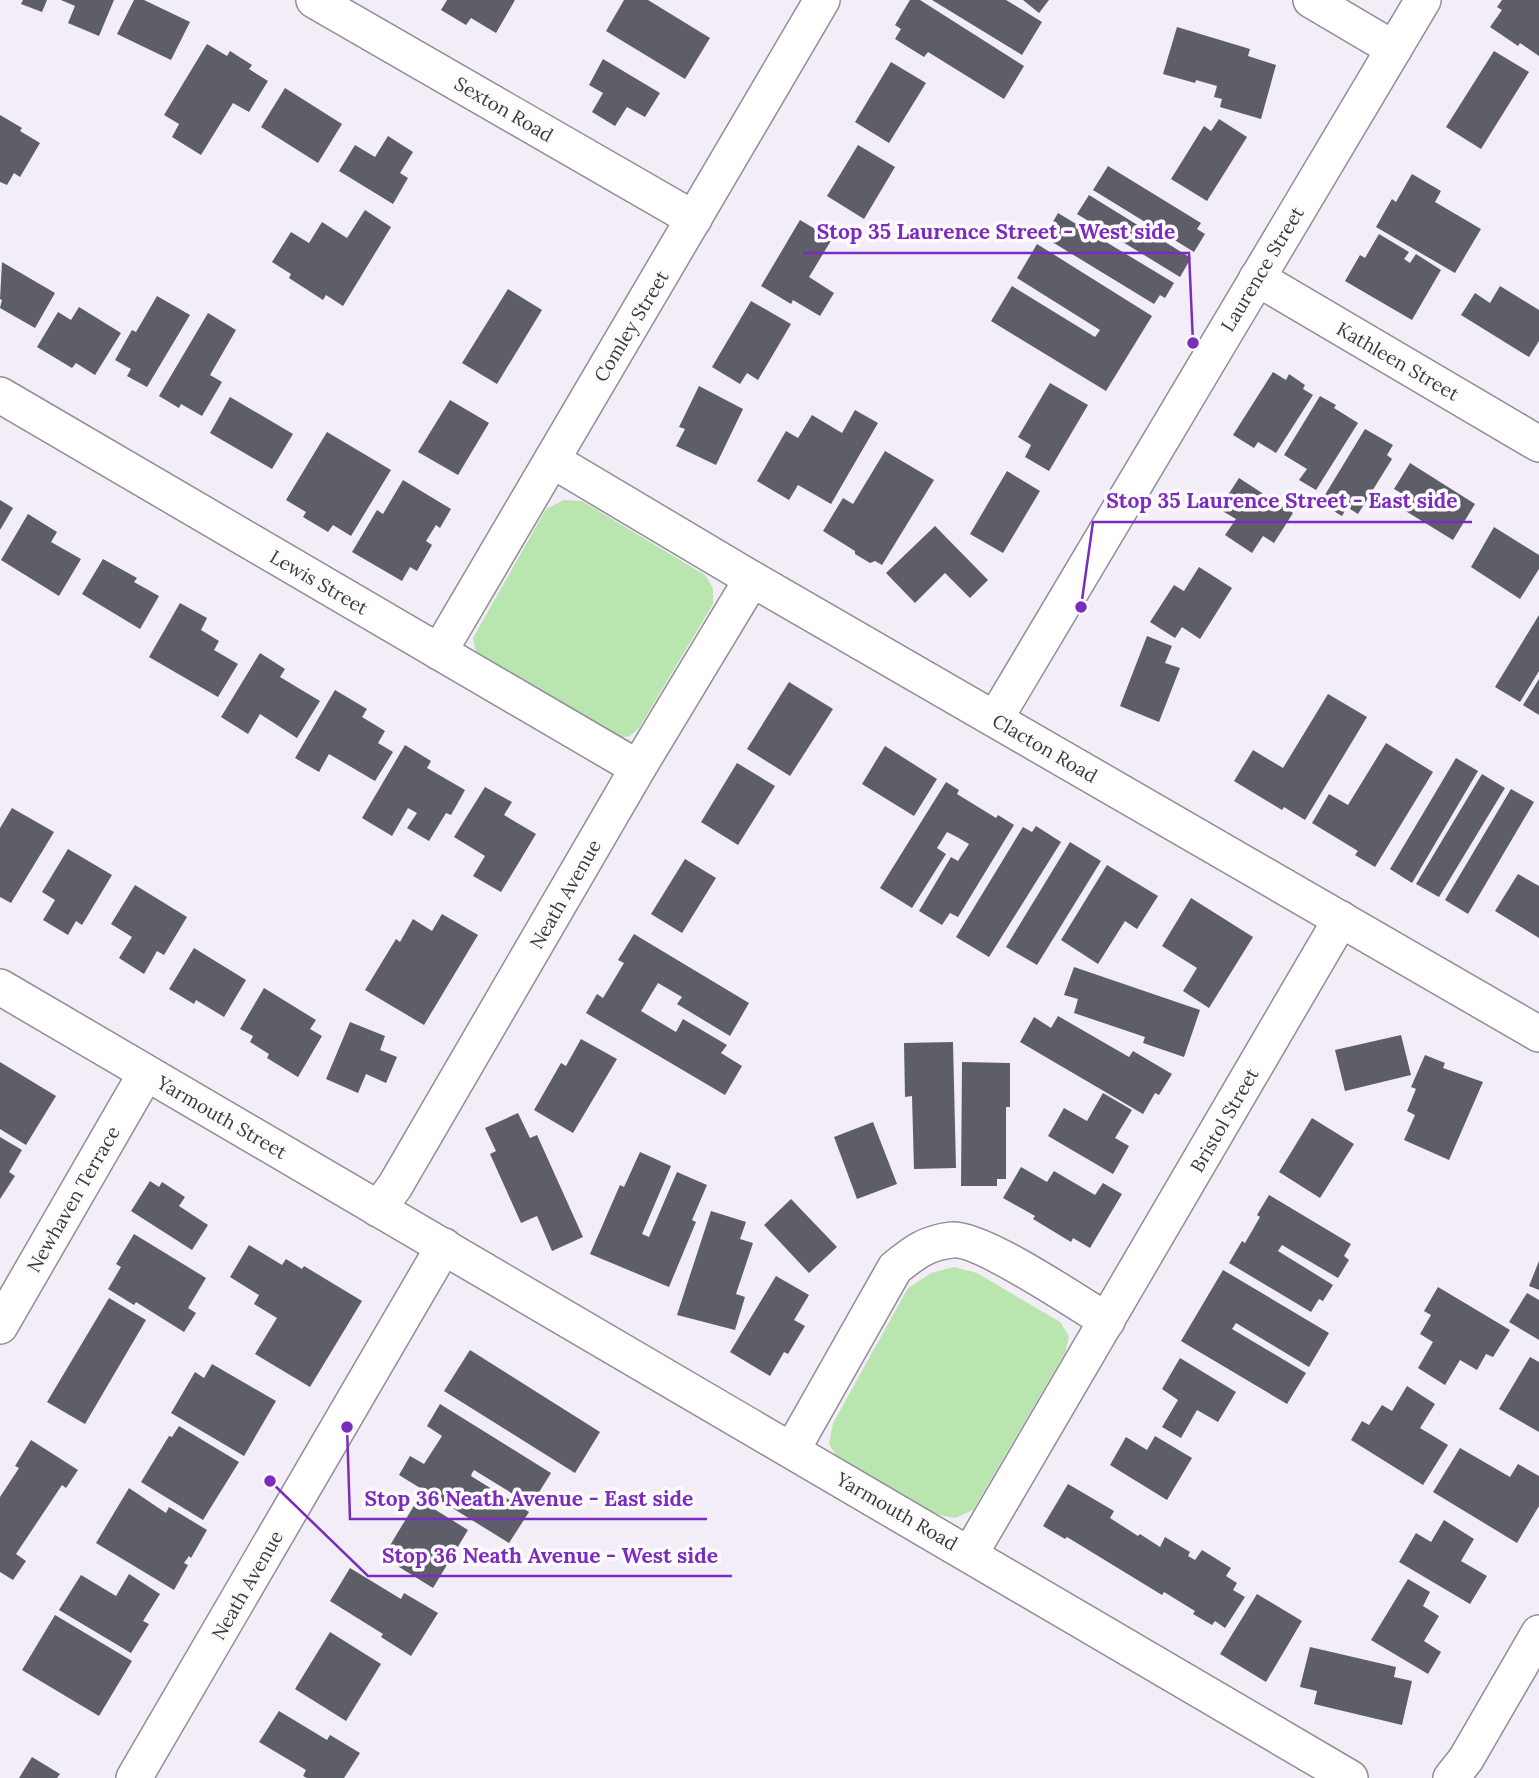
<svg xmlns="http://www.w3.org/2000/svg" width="1539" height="1778" font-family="Lora,serif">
<rect width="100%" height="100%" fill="#f3edf7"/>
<g fill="#b9e5af">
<path d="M564,500l18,1 123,74 8,13v16l-74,124 -9,8 -14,3 -140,-85 -3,-16 73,-129z"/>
<path d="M954,1267l23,6 83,49 9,14 -4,17 -92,157 -18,8 -20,-4 -97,-55 -9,-15 4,-21 75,-135 23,-15z"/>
</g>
<g fill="#5d5e67">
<path d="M23,0h24l-5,12 -21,-8z"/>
<path d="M61,0h53l-15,36 -31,-13 7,-17z"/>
<path d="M134,0h10l46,22 -19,38 -54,-26z"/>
<path d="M447,0h68l-19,33 -25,-15 -5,7 -25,-15z"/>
<path d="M624,0h24l62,38 -25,41 -79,-48z"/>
<path d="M910,0h10l104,66 -20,33 -76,-47 -4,5 -29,-18 6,-10 -6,-4z"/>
<path d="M932,0h74l36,22 -20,33z"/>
<path d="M1023,0h26l-10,13z"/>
<path d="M1502,0h37v56l-19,-13 -2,3 -28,-19 12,-17 -5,-3z"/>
<path d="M1177,27l73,22 -2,7 28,9 -15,54 -41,-12 2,-8 -8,-2 3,-11 -21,-6 -1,3 -32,-9z"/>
<path d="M207,44l20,12 3,-5 22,14 -3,4 19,12 -19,31 -16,-9 -32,52 -29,-18 7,-13 -15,-9z"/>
<path d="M1494,51l35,21 -48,77 -35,-22z"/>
<path d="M603,59l57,34 -15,24 -18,-10 -12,19 -23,-14 11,-19 -14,-8z"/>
<path d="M891,62l35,21 -37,60 -34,-21z"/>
<path d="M285,88l57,36 -24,39 -57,-36z"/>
<path d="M0,115l22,13 -2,3 20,12 -20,34 -6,-4 -7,12 -7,-3z"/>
<path d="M1219,119l28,18 -40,64 -36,-22 33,-53 7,5z"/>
<path d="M388,136l25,16 -13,21 8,5 -15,26 -54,-33 16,-26 20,12z"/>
<path d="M858,145l37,22 -31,52 -37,-23z"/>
<path d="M1108,166l93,57 -4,6 8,5 -11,18 -101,-62z"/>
<path d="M1412,174l29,17 -6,11 46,27 -26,44 -79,-46 16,-28 4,3z"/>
<path d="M1089,195l102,63 -11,19 -103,-63z"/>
<path d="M365,210l26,17 -48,79 -17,-11 -3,5 -34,-22 2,-4 -19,-12 19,-30 18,11 13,-21 25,16z"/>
<path d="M1058,213l116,70 -9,15 -5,-3 -6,9 -110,-67z"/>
<path d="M800,220l32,19 -23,38 25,16 -14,23 -27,-16 -2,4 -30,-18z"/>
<path d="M1379,234l30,18 -5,7 6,4 6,-9 25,16 -29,50 -67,-39 15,-26 5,3z"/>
<path d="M1037,244l115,72 -46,75 -115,-70 21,-35 83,51 3,-4 2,-3 -83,-52z"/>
<path d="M2,262l53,31 -20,35 -35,-20 2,-8 -2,-1z"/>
<path d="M1500,286l39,24v31l-10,16 -68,-42 14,-22 15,10z"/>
<path d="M508,289l34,21 -45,74 -35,-21z"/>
<path d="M157,296l33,19 -43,72 -20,-11 4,-7 -16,-9 17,-30 4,2z"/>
<path d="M751,301l40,23 -33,56 -11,-7 -7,11 -28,-17z"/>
<path d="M79,307l42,26 -26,42 -19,-12 -4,5 -35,-21 21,-35 13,8z"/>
<path d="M208,313l28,17 -26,45 12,7 -20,34 -21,-12 -2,4 -20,-12z"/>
<path d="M1273,372l13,8 3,-6 16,11 -2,4 10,6 -37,58 -18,-11 -4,6 -21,-13z"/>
<path d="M1050,383l38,22 -39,66 -24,-14 6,-12 -13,-8z"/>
<path d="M699,386l44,23 -27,56 -40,-19 9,-17 -6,-2z"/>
<path d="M1320,396l16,9 -2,3 24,15 -42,67 -17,-10 8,-11 -23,-14z"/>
<path d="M230,397l63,37 -21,35 -62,-36z"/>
<path d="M450,400l39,23 -31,52 -40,-23z"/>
<path d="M855,410l23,13 -47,81 -33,-19 -9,15 -32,-19 29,-50 12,7 14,-23 30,18z"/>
<path d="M1365,429l28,16 -6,10 5,4 -34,55 -11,-7 -5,9 -22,-13z"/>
<path d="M327,432l64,38 -40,66 -18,-11 -5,7 -25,-15 3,-5 -20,-12z"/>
<path d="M885,451l49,29 -52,85 -7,-4 -5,2 -15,-9v-3l-32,-20 20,-33 10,6z"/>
<path d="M1410,463l65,41 -22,36 -54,-33 7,-11 -12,-7z"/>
<path d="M1007,471l33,20 -37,62 -33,-19z"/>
<path d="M1239,478l54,35 -19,30 -11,-7 -11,17 -27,-18 11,-16 -17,-10z"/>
<path d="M403,480l48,29 -11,19 -4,-3 -10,16 6,4 -15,26 -7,-4 -8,14 -50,-29 25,-42 6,4z"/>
<path d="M0,500l13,8 -13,22z"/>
<path d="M28,514l29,18 -6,10 30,17 -22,37 -58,-36z"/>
<path d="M935,526l53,54 -18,18 -25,-25 -30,30 -29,-30z"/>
<path d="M1494,527l45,28v14l-19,30 -49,-32z"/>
<path d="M103,559l34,19 -3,4 25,14 -19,33 -58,-35z"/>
<path d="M1199,567l33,21 -32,51 -18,-12 -7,11 -25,-16 24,-37 10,6z"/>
<path d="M180,603l27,15 -6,12 18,11 -5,9 24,14 -20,33 -69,-40z"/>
<path d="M1539,615v56l-19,31 -25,-15z"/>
<path d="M1147,636l25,10 -7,17 15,5 -21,54 -39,-16z"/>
<path d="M260,653l25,16 -5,8 40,24 -23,37 -37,-24 -12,20 -27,-17z"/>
<path d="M1539,679v36l-16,-10z"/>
<path d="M789,682l44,27 -43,67 -43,-27z"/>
<path d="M335,690l32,19 -5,8 23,14 -7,12 15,9 -18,29 -46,-27 -10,18 -24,-14z"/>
<path d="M1328,694l39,23 -62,103 -21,-13 -2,3 -48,-29 19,-31 30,18z"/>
<path d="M1386,743l47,29 -58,95 -20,-12 3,-4 -46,-28 17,-29 19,11z"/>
<path d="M405,745l26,16 -4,7 38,22 -14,25 -5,-2 -17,28 -22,-13 10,-15 -9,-5 -16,28 -30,-18z"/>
<path d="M885,746l52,33 -23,37 -52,-32z"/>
<path d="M1456,758l22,13 -66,112 -22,-14z"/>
<path d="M737,763l38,23 -37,59 -37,-23z"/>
<path d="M1482,774l23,14 -66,109 -23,-13z"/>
<path d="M946,782l13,8 -2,4 39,24 2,-3 16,10 -56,92 -8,-4 -8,12 -23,-14 32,-54 7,4 11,-17 -12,-7 -10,-5 -10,16 9,6 -34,54 -32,-20z"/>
<path d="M485,787l27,15 -8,13 32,19 -35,58 -28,-16 12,-20 -31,-19z"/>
<path d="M1511,789l23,13 -66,112 -23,-14z"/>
<path d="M12,808l42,24 -43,71 -11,-6v-69z"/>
<path d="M1036,826l25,16 -72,115 -33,-20 67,-110 9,5z"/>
<path d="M1070,842l31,19 -64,104 -31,-18z"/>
<path d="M68,849l44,26 -30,50 -6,-4 -8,14 -25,-15 12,-20 -13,-8z"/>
<path d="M685,859l31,19 -34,55 -31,-19z"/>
<path d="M1107,865l51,31 -21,33 -12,-8 -27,43 -37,-24z"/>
<path d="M1518,874l21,12v52l-44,-27z"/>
<path d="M135,885l52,32 -23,38 -7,-4 -13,23 -25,-16 13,-21 -21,-13z"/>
<path d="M1191,898l62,39 -44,71 -26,-17 14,-23 -35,-22z"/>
<path d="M442,914l36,21 -54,90 -59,-35 31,-51 4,3 13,-23 19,12z"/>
<path d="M634,934l115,69 -19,33 -53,-32 5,-7 -24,-14 -17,28 35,21 7,-13 44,26 -6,8 21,13 -17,29 -139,-82 11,-19 6,4 21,-35 -6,-3z"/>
<path d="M194,948l52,32 -22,37 -28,-17 -2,4 -25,-15z"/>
<path d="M1074,967l126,43 -16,47 -41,-14 2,-6 -71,-24 4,-14 -14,-4z"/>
<path d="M264,988l52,32 -6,9 12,7 -24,41 -31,-19 2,-4 -19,-12 3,-6 -13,-7z"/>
<path d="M1058,1016l71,41 4,-6 39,23 -13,21 -4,-2 -12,21 -123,-72 14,-25 17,11z"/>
<path d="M350,1022l35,14 -5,14 17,7 -11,26 -20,-9 -8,19 -32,-14z"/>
<path d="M1401,1035l10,40 -66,16 -10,-41z"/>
<path d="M581,1039l36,20 -44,74 -39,-23 27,-47 5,3z"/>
<path d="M953,1042l3,126 -42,1 -2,-73 -7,1 -1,-54z"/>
<path d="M1425,1055l20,8 -2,5 40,14 -34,78 -45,-20 11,-25 -8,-4 9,-22 -5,-2z"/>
<path d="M0,1062l56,34 -30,49 -26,-16z"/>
<path d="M962,1062l48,1v44h-4v72h-9v7h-36z"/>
<path d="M1103,1093l29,17 -17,28 14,8 -16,28 -65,-38 16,-28 23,13z"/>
<path d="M518,1113l12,25 7,-3 46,102 -31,14 -15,-35 -16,7 -31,-69 6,-3 -11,-23z"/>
<path d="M1312,1118l42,26 -34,54 -41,-26z"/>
<path d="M873,1122l24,62 -40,15 -23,-62z"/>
<path d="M0,1137l22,13 -13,22 6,4 -15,23z"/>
<path d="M640,1152l31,14 -29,68 7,3 28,-65 30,13 -15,35 4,2 -27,65 -79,-33 30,-69 4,2z"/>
<path d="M1021,1167l26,15 7,-11 41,24 8,-12 19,11 -32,54 -17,-10 -2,4 -38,-23 2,-3 -32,-18z"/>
<path d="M150,1181l9,6 3,-5 23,15 -6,9 29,19 -16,25 -61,-39z"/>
<path d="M1269,1195l82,49 -7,12 5,4 -11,18 -56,-33 -4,6 55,34 -10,16 -4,-2 -8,13 -82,-49 13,-22 3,2 15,-26 -3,-2z"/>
<path d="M791,1199l46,48 -28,26 -45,-48z"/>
<path d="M711,1211l35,11 -6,17 13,4 -17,51 9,3 -10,33 -58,-15z"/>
<path d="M134,1234l72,44 -18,30 8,5 -12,19 -48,-30 -2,3 -26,-16 13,-22 -5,-3z"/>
<path d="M249,1245l33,20 4,-6 16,10 2,-3 58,35 -52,86 -55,-33 22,-36 -23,-14 5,-9 -29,-18z"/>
<path d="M1539,1261v29l-10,-4z"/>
<path d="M1223,1270l106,63 -20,34 -73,-44 -4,6 74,44 -19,31 -106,-63z"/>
<path d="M776,1276l33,19 -15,25 11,6 -17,28 -4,-2 -14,24 -40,-24z"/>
<path d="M1438,1287l72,43 -17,27 -7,-3 -9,16 -17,-10 -15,25 -27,-17 15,-26 -13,-8 11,-19 -7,-4z"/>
<path d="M1527,1293l12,7v40l-30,-18z"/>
<path d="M109,1298l37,22 -61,104 -38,-22z"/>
<path d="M470,1350l130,82 -25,41 -131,-82z"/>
<path d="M1530,1357l9,5v70l-40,-23z"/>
<path d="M1180,1358l56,34 -18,30 -21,-12 -16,28 -19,-11 16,-27 -16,-11z"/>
<path d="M212,1364l64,37 -32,55 -73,-43 24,-41 9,6z"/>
<path d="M1407,1386l28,18 -15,24 28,17 -25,40 -72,-45 11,-19 7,4 13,-20 10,6z"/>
<path d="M440,1404l111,69 -20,32 -57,-35 -2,3 -1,3 58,36 -20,31 -110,-68 11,-19 14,8 18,-28 -15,-10z"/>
<path d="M179,1426l60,36 -36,58 -62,-38 28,-46 3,1z"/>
<path d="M1155,1436l37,22 -25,42 -57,-35 16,-28 21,13z"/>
<path d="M31,1440l47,30 -12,18 -4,-3 -46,69 10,7 -13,19 -13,-8v-75l19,-29 -4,-2z"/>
<path d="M1460,1448l50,29 8,-13 21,12v30l-22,37 -84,-51z"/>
<path d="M1068,1484l46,27 -4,7 28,18 2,-2 20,13 5,-10 25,15 -2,4 7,4 7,-10 29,18 -5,8 11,7 -4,7 12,7 -20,31 -10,-7 -3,4 -19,-11 2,-3 -31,-19 -2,3 -95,-58 -2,2 -22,-13z"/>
<path d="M129,1488l37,25 3,-6 38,23 -16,28 -2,-2 -5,7 4,2 -14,25 -78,-47z"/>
<path d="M418,1499l50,31 -35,58 -50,-31z"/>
<path d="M1444,1520l30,19 -13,22 26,15 -17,28 -71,-42 17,-29 15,9z"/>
<path d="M350,1568l51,31 3,-6 34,20 -27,43 -30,-19 2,-3 -53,-33z"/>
<path d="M129,1574l31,20 -17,27 6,3 -18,29 -72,-43 22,-35 35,21z"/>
<path d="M1408,1579l22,13 -7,14 16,10 -15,25 17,11 -13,22 -57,-34z"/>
<path d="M1257,1594l45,27 -36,61 -46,-28z"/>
<path d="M55,1615l77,46 -33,55 -77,-46z"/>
<path d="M330,1632l51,32 -35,57 -51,-32z"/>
<path d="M1310,1647l86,20 -2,10 18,4 -10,44 -88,-21 3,-13 -17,-4z"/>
<path d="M279,1711l48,29 3,-5 30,18 -16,25h-37l-4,-2 3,-6 -47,-28z"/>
<path d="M32,1757l28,17 -3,4h-38z"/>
</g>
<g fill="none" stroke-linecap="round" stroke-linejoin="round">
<defs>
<g id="street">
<path d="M314,0l380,219"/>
<path d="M1311,0l83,49"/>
<path d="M1257,278l282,166"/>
<path d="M0,395l638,373"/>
<path d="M552,460l200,119 787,455"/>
<path d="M439,652l383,-652"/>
<path d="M995,719l428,-719"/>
<path d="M0,987l1350,791"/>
<path d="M378,1209l17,-23 243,-418 114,-189"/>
<path d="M0,1326l146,-253"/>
<path d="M792,1450l103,-182c20,-16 31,-25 57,-28 28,-3 126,63 155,81"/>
<path d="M970,1554l371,-635"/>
<path d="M134,1778l310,-532"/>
<path d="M1451,1778l15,-19 73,-126"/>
</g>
</defs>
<use href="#street" stroke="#918c95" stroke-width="38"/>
<use href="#street" stroke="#fff" stroke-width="35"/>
</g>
<g text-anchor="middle" stroke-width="7" stroke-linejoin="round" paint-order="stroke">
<g font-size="19" fill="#3c3a3d" stroke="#fefcfe">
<text transform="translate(504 109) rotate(30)" y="7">Sexton Road</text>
<text transform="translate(1262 269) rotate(-59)" y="7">Laurence Street</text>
<text transform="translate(631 326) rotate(-59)" y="7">Comley Street</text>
<text transform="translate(1398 361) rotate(30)" y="7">Kathleen Street</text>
<text transform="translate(319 582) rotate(30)" y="7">Lewis Street</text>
<text transform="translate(1045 748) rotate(30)" y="7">Clacton Road</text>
<text transform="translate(565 894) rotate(-60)" y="7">Neath Avenue</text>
<text transform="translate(222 1117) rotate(30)" y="7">Yarmouth Street</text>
<text transform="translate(1224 1120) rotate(-60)" y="7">Bristol Street</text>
<text transform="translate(73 1199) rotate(-60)" y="7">Newhaven Terrace</text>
<text transform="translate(897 1511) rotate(30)" y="7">Yarmouth Road</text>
<text transform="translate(247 1585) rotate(-60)" y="7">Neath Avenue</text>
</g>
</g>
<path fill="none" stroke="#7b2cbf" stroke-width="2.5" d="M1193 343L1189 253H803M1081 607L1093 522H1472M347 1427L350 1519H707M270 1481L368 1576H732"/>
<g fill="#7b2cbf" stroke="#fefcfe" stroke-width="2.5">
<circle cx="1193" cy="343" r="7"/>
<circle cx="1081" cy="607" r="7"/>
<circle cx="347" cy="1427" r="7"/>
<circle cx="270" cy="1481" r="7"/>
</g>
<g font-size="21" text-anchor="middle" font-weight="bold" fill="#7b2cbf" stroke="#fefcfe" stroke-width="7" stroke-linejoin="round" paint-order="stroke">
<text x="996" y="239">Stop 35 Laurence Street - West side</text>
<text x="1282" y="508">Stop 35 Laurence Street - East side</text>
<text x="529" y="1506">Stop 36 Neath Avenue - East side</text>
<text x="550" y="1563">Stop 36 Neath Avenue - West side</text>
</g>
</svg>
